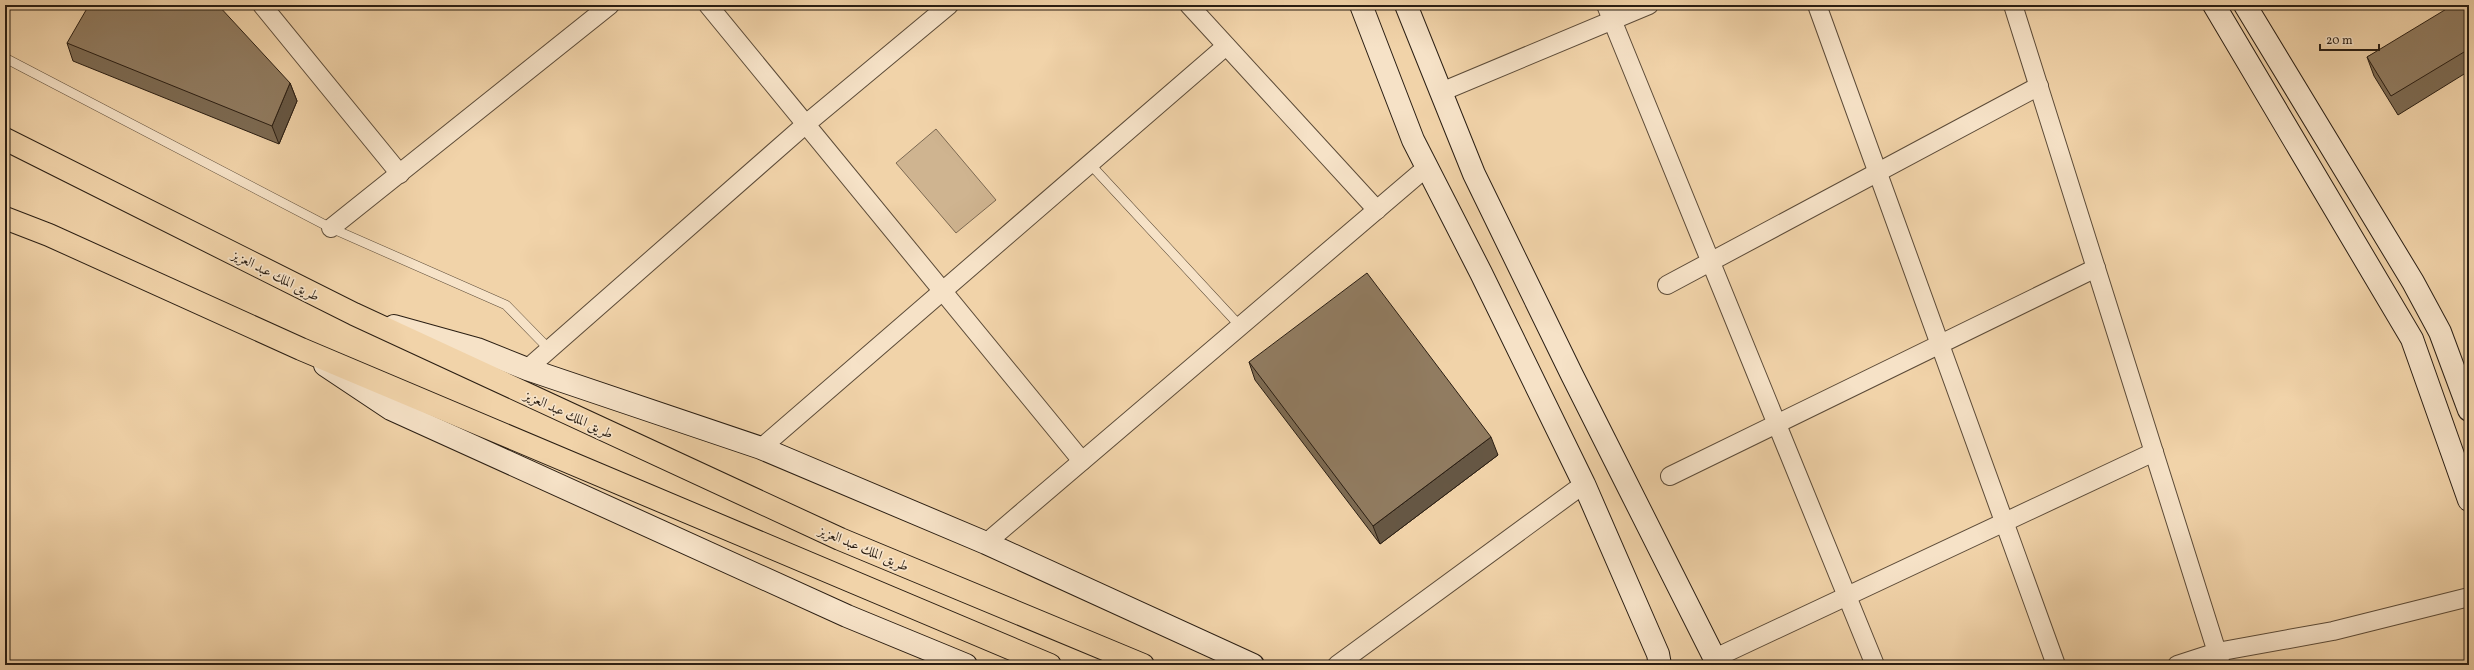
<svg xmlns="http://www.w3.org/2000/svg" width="2474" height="670" font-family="Vollkorn,Amiri,serif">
<rect width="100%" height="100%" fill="#f1d3a9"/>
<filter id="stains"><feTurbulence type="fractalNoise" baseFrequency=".005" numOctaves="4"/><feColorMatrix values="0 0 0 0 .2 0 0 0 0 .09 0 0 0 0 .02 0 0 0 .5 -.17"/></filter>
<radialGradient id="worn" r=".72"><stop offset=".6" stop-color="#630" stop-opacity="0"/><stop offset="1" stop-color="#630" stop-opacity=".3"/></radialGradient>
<path fill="#cfb490" stroke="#7c6952" d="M936,129l60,71 -40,33 -60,-70z"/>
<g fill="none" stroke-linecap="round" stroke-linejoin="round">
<defs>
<g id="lane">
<path d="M5,58l326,170 175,77 44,45"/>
<path d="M1090,164l150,162"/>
</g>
<g id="street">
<path d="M262,5l138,169"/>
<path d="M708,5l374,456"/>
<path d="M1189,5l188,205"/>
<path d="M1606,5l269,660"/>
<path d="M1817,5l239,660"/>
<path d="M2013,5l208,660"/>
<path d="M1441,92l208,-87"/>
<path d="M331,228l279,-223"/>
<path d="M1667,285l372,-199"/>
<path d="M527,369l279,-245 143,-119"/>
<path d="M761,448l465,-402"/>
<path d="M1670,476l426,-208"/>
<path d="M986,543l441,-376"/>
<path d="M1715,658l439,-206"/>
<path d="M1337,665l247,-181"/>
<path d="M2177,665l40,-13 116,-21 136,-34"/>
</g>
<g id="secondary">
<path d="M1361,5l52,135 68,133 103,211 74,170 2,11"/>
<path d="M1406,5l68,169 98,201 146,290"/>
<path d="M2214,5l198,334 57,161"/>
<path d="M2245,5l168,277 27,50 29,78"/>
<path d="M394,326l83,23 50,20 234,79 225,95 267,122"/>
<path d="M325,365l66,44 456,207 119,49"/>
</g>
<g id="primary">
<path d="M5,139l349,175 486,225 303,126"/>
<path d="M5,218l44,17 252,114 749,316"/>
</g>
</defs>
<use href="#lane" stroke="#5c4b38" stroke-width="10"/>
<use href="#street" stroke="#5c4b38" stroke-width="20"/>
<use href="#secondary" stroke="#2a1e13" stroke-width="24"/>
<use href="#primary" stroke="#2a1e13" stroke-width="24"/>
<use href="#lane" stroke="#f6e2c7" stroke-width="9"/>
<use href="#street" stroke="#f6e2c7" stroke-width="18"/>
<use href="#secondary" stroke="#f6e2c7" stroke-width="22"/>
<use href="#primary" stroke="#f1d3a9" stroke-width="22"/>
</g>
<g fill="#7d6b53" stroke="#2a1e13">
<path d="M2469,5v66l-71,44 -24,-39 -7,-19z"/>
<path d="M67,43l223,40 7,18 -18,43 -206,-83z"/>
<path d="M1249,362l249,93 -118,89 -125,-164z"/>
</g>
<g fill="#665744" stroke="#2a1e13">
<path d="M290,83l7,18 -18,43 -7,-18z"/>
<path d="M1491,437l7,18 -118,89 -7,-18z"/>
</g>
<g fill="#917c61" stroke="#2a1e13">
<path d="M89,5h129l72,78 -18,43 -205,-83z"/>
<path d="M2453,5h16v44l-78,47 -24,-39z"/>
<path d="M1367,273l124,164 -118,89 -124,-164z"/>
</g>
<g text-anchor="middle" stroke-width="3.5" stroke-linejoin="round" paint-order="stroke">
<g font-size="14" fill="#2a1e13" stroke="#f6e2c7">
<text transform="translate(276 275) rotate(27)" y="5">طريق الملك عبد العزيز</text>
<text transform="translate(569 414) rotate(25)" y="5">طريق الملك عبد العزيز</text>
<text transform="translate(864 548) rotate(23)" y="5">طريق الملك عبد العزيز</text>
</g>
</g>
<rect width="2474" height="670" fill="none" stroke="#f1d3a9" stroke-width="20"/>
<rect x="6" y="6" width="2462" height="658" fill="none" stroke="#2a1e13" stroke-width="2"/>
<rect x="10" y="10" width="2454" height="650" fill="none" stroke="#2a1e13"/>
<path d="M2320 44v6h59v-6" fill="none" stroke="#2a1e13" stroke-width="2"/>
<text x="2326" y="44" font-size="12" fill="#2a1e13" stroke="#f6e2c7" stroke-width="3" paint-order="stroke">20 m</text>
<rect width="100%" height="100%" filter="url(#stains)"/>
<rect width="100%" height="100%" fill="url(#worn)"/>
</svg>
